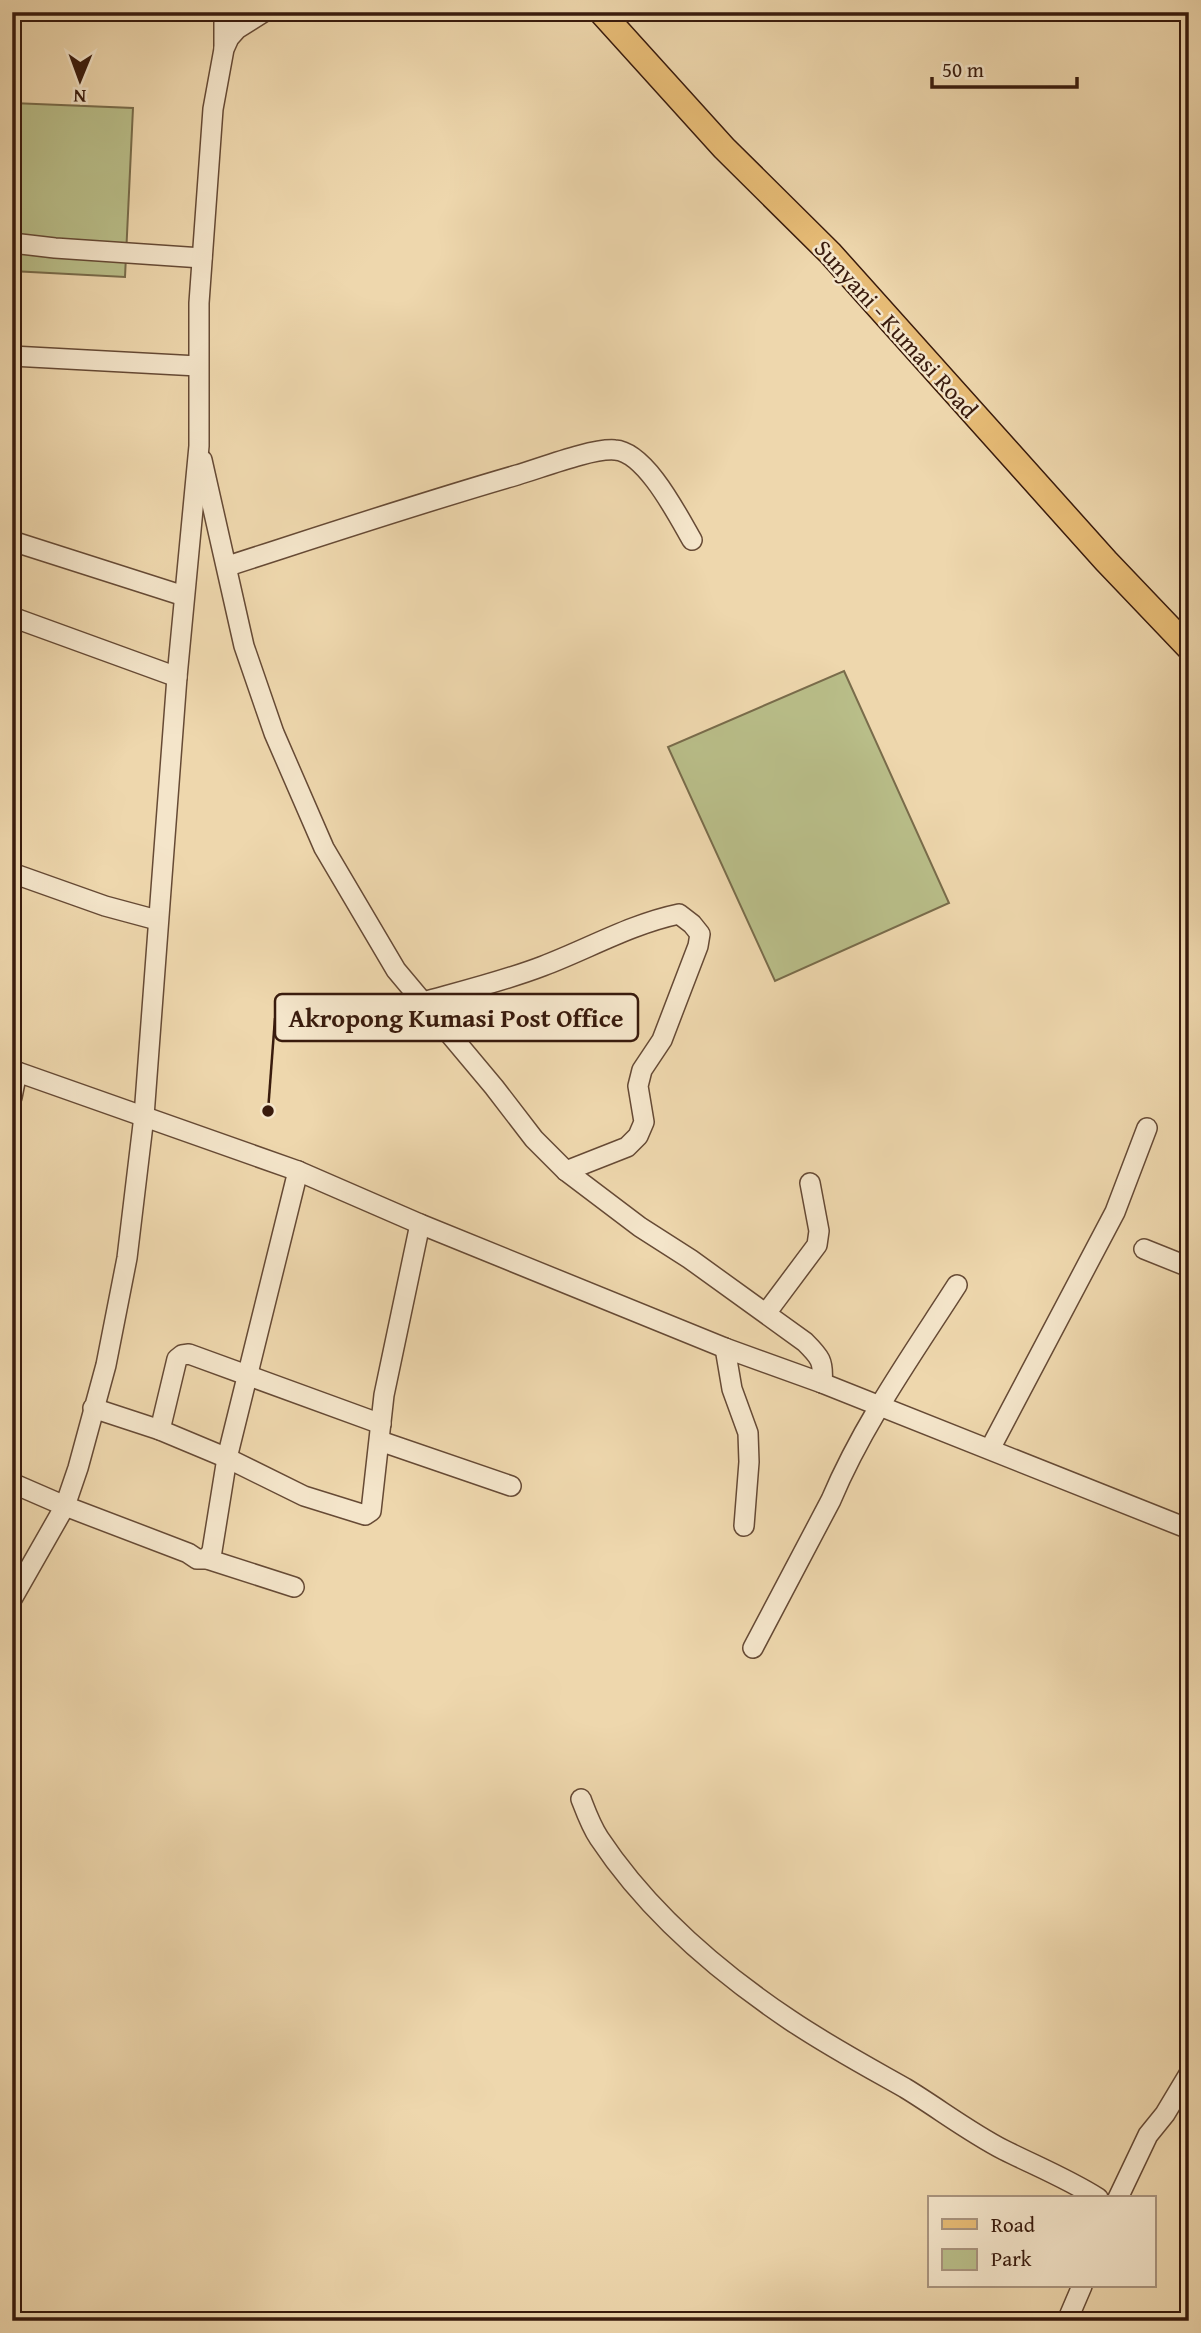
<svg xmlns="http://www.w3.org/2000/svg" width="1201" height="2333" font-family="'Gentium Book Plus',serif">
<rect width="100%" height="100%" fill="#eed7ad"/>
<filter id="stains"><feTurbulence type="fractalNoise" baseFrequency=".00286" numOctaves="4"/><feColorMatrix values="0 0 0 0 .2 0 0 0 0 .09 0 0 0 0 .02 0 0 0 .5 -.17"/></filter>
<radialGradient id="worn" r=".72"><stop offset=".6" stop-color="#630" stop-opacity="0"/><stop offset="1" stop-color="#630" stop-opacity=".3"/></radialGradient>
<g fill="#b9be89" stroke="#796c4b" stroke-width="2">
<path d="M12,103l121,5 -8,169 -113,-6z"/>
<path d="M844,671l105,232 -174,78 -107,-234z"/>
</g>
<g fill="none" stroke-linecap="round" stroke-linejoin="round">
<defs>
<g id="minor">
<path d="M224,48v-36"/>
<path d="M12,243l43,5 147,10"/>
<path d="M12,356l186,10"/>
<path d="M202,460l42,186 30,87 50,115 72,122 98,117 40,52 32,32 74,56 50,32 115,83c15,15 19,19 17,41"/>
<path d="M12,541l172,55"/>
<path d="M228,566c96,-31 192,-63 289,-91 24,-7 75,-27 98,-25 31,2 63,66 77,90"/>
<path d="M12,617l165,60"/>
<path d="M12,873l93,33 52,14"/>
<path d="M423,1002c40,-11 81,-21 120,-36 45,-17 88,-42 136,-52l13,10 8,10 -2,12 -36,94 -20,30 -4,16 6,36 -6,14 -11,11 -61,24"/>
<path d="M12,1070l286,101 122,53 305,124 97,35 367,146"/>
<path d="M12,1097l5,-25"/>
<path d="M1144,1249l45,18"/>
<path d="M767,1312l50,-67 2,-14 -9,-48"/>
<path d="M725,1348l7,41 16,44 1,29 -5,64"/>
<path d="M93,1408l67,22 67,28 77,38 61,19 6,-4 13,-116 36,-171"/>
<path d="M160,1430l17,-71 5,-4 7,-1 192,70"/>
<path d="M380,1441l131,45"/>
<path d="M990,1449l125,-237 32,-84"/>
<path d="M12,1483l53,23 123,47 9,6h10l87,28"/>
<path d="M207,1559l5,-8 15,-93 71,-287"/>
<path d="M12,1599l53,-93 13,-38 28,-103 21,-107 17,-142 33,-439 22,-231v-143l14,-194 11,-60 5,-11 8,-9 27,-17"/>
<path d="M753,1648l78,-148c32,-76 81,-145 126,-215"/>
<path d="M581,1799c5,13 10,27 18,39 49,74 118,133 191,182 37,25 76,46 115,68 33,20 64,44 99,62 32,16 64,29 94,48"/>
<path d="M1118,2198l30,-63 17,-21 24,-40"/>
<path d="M1067,2321l15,-35"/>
</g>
<path id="major" d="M601,12l123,136 106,105 276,308 83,87"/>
</defs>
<use href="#minor" stroke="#664a35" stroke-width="22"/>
<use href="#major" stroke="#391b0d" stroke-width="27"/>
<use href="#minor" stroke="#f4e5ca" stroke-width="19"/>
<use href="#major" stroke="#e7bc76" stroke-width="24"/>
</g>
<g text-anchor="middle" stroke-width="5" stroke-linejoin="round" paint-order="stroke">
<g font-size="24" fill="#391b0d" stroke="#f4e5ca">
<text transform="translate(896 329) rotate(48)" y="8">Sunyani - Kumasi Road</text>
</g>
</g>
<path fill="none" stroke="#391b0d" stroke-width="2.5" d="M268 1111L275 1018"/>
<circle fill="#391b0d" stroke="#f4e5ca" stroke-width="2.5" cx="268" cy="1111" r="7"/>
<rect fill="#f4e5ca" stroke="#391b0d" stroke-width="2.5" x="275" y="994" width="363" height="47" rx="7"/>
<g font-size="26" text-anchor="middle" font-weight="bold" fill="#391b0d">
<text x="456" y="1027">Akropong Kumasi Post Office</text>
</g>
<rect width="1201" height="2333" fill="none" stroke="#eed7ad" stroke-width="42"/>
<rect x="14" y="14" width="1173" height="2305" fill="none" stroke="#391b0d" stroke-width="3.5"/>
<rect x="21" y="21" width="1159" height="2291" fill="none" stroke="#391b0d" stroke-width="2"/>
<rect x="928" y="2196" width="228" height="91" fill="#f4e5ca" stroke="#a9947e" stroke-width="2"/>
<rect x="942" y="2219" width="35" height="10" fill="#e7bc76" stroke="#a9947e" stroke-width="2"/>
<text x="991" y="2232" font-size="21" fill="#391b0d">Road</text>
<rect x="942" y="2249" width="35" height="21" fill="#b9be89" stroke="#a9947e" stroke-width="2"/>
<text x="991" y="2266" font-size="21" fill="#391b0d">Park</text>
<g transform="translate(80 80) rotate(181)" stroke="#f4e5ca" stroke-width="5" paint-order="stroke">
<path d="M0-5L12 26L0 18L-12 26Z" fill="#391b0d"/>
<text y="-10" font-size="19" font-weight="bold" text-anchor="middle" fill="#391b0d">N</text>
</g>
<path d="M932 77v10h145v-10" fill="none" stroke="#391b0d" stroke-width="3.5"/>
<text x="942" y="77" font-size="21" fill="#391b0d" stroke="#f4e5ca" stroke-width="5" paint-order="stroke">50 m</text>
<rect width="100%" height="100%" filter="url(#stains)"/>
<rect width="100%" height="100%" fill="url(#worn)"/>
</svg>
